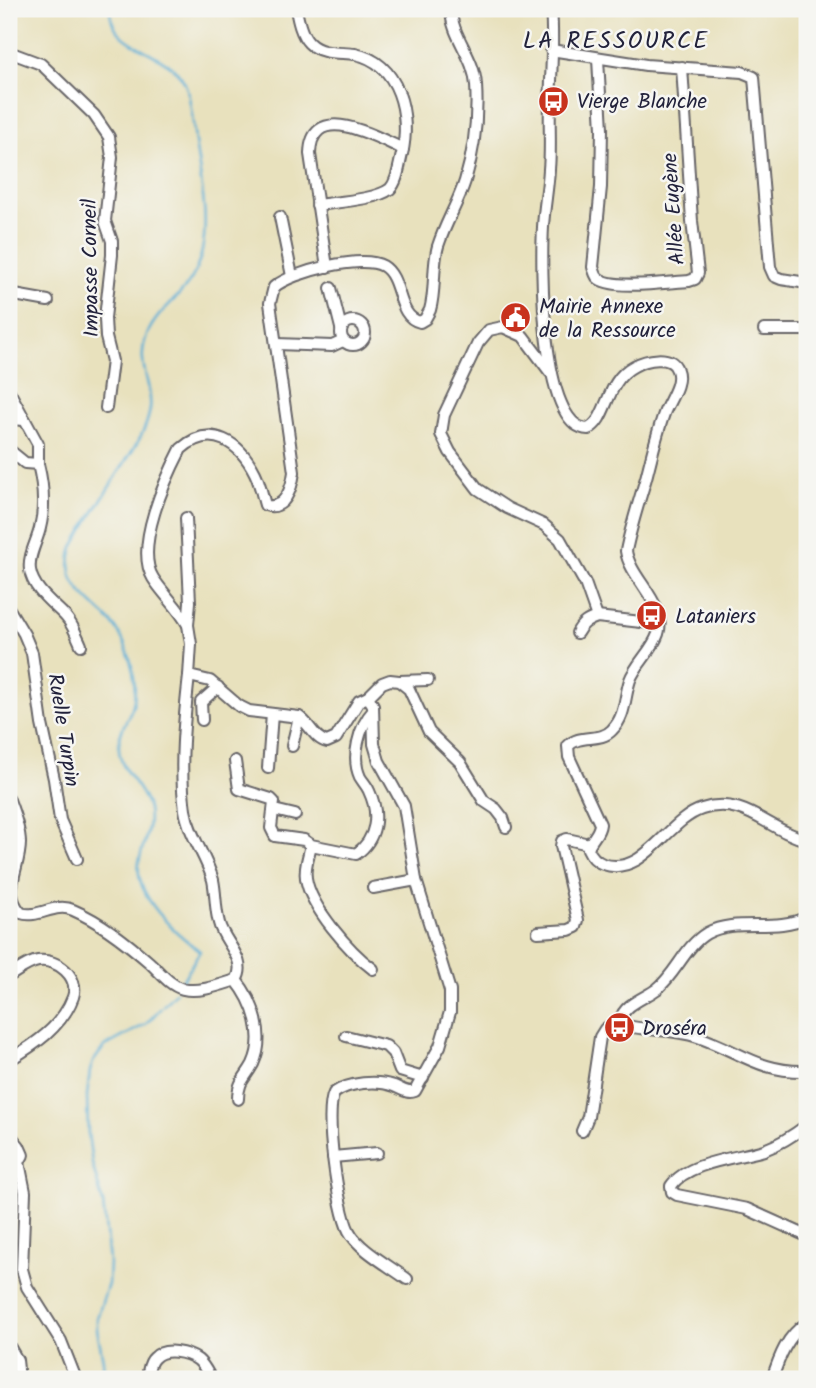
<svg xmlns="http://www.w3.org/2000/svg" width="816" height="1388" font-family="Kalam,sans-serif">
<rect width="100%" height="100%" fill="#f6f6f2"/>
<filter id="ink" filterUnits="userSpaceOnUse"><feTurbulence type="fractalNoise" baseFrequency=".0143" numOctaves="2"/><feDisplacementMap in="SourceGraphic" scale="14" xChannelSelector="R" yChannelSelector="G"/><feConvolveMatrix kernelMatrix="1 2 1 2 8 2 1 2 1" color-interpolation-filters="sRGB"/></filter>
<filter id="wash" filterUnits="userSpaceOnUse"><feTurbulence type="fractalNoise" baseFrequency=".00686" numOctaves="4" result="noise"/><feDisplacementMap in="SourceGraphic" scale="28" xChannelSelector="R" yChannelSelector="G"/><feGaussianBlur stdDeviation="1.57" result="paint"/><feColorMatrix in="noise" values="0 0 0 0 0 0 0 0 0 0 0 0 0 0 0 0 0 1.4 0 .05"/><feComposite in="paint" operator="in"/></filter>
<g filter="url(#wash)">
<rect width="100%" height="100%" fill="#e8e1bd"/>
<g fill="none" stroke-linecap="round" stroke-linejoin="round">
<g stroke="#59add5" stroke-width="2.5">
<path d="M110,9c0,43 66,40 77,80 5,17 6,35 8,53 6,43 20,95 -3,136 -14,24 -38,33 -47,63 -8,24 8,44 5,68 -4,26 -20,44 -33,66 -15,23 -30,48 -44,72 -12,39 16,51 38,75 11,12 19,33 22,49 2,11 3,25 -1,37 -5,12 -12,22 -13,35 -2,27 20,39 28,62 6,21 -4,37 -8,57 -5,34 36,71 61,89l-19,32"/>
<path d="M104,1379l-1,-19 -6,-31v-11l11,-34 1,-22 -6,-59 -11,-40 -4,-29 -1,-38 3,-25 3,-9 11,-15 42,-23 30,-32"/>
</g>
</g>
</g>
<g filter="url(#ink)">
<g fill="none" stroke-linecap="round" stroke-linejoin="round">
<defs>
<g id="street">
<path d="M296,9c2,11 5,26 13,34 12,12 31,9 46,11 45,9 56,62 47,100 -3,11 -4,27 -12,35 -14,11 -55,13 -73,16"/>
<path d="M551,9c3,31 0,64 -1,96 -1,21 1,43 -1,64 -1,19 -5,39 -6,58 -2,35 -3,201 45,202 20,-9 17,-48 46,-63 11,-6 38,-13 43,4 5,13 -7,29 -12,41 -8,21 -13,44 -19,67 -7,24 -15,48 -20,73 4,28 42,53 32,83 -6,17 -22,30 -28,46 -6,18 -4,36 -18,50 -12,13 -32,3 -44,16l1,11 31,67c-1,11 -10,15 -12,25 3,7 7,12 15,15 41,14 64,-44 99,-55 43,-14 66,22 105,31"/>
<path d="M551,50l95,15 96,7 12,5 16,190 4,9 7,3 26,4"/>
<path d="M9,52l32,12 53,51 15,22 3,20 -7,64 7,20v14l-7,63 1,19 6,24 -6,47"/>
<path d="M598,59l4,70 -1,58 -8,80c1,3 2,7 4,10 13,14 72,5 92,4l6,-2 3,-6 -6,-52 -10,-154"/>
<path d="M280,217l12,59"/>
<path d="M327,267l-17,-113c1,-55 68,-16 93,-5"/>
<path d="M331,288l10,40"/>
<path d="M9,294l39,7"/>
<circle cx="353" cy="333" r="12"/>
<path d="M764,330h43"/>
<path d="M277,344l55,2 11,-5"/>
<path d="M550,372l-27,-36 -20,-9 -14,3 -11,13 -34,72 -3,19 9,18 28,37 29,19 37,17 16,14 25,44 12,34"/>
<path d="M9,391l29,53v20l-13,-1 -16,-13"/>
<path d="M9,419l16,1"/>
<path d="M38,464c5,20 7,44 2,64 -3,14 -12,27 -10,42 3,20 24,34 36,47 7,8 11,19 15,28"/>
<path d="M186,518l4,84 -2,23 3,19 -2,32 21,5 29,25 10,5 50,6c11,7 15,22 28,25l9,-4 23,-37 9,-4 14,-14 8,-3 9,1 10,8 20,43 31,30 24,39 12,8 7,9 3,9"/>
<path d="M9,609l15,25 8,19 10,71 12,55 6,41 17,39"/>
<path d="M188,625c-9,-17 -25,-31 -35,-47 -19,-31 13,-100 28,-129 30,-27 59,-6 74,24 5,10 7,22 10,32 20,7 27,-18 29,-33l-24,-169 4,-16c18,-15 88,-33 109,-21 20,12 13,51 37,56l5,-3 5,-9c6,-21 2,-43 8,-64 7,-22 20,-43 27,-65 9,-30 13,-65 11,-96 -2,-29 -25,-49 -25,-76"/>
<path d="M577,633c5,-10 11,-13 20,-16l62,7"/>
<path d="M399,681l29,-1"/>
<path d="M368,697l5,8 1,39 5,17 25,45 12,74 34,111v21l-10,34 -25,45c-8,3 -13,-2 -21,-5 -17,-6 -45,-4 -60,7 -10,20 4,117 15,138 9,18 42,36 58,48"/>
<path d="M202,720l-1,-18 17,-15"/>
<path d="M292,746l7,-29"/>
<path d="M235,761l4,28 32,10 3,3 -3,26 4,8 29,4 7,5 45,9c21,-15 24,-40 13,-63 -2,-5 -6,-9 -9,-14 -9,-19 -1,-51 13,-66"/>
<path d="M268,768l4,-54"/>
<path d="M9,800c5,13 11,29 11,43 0,26 -19,48 1,70 17,6 34,-11 52,-3 28,12 53,32 76,52 10,9 20,23 34,27 16,4 37,-4 53,-9 13,-19 -13,-39 -17,-57 -4,-14 -3,-29 -6,-43 -7,-24 -24,-45 -28,-70 -6,-43 -1,-90 4,-134"/>
<path d="M274,810l21,5"/>
<path d="M311,845c-2,10 -7,22 -5,33 4,29 44,74 67,91"/>
<path d="M373,888l43,-8"/>
<path d="M538,932l31,-2 7,-3 2,-7 -17,-74 1,-5 5,-2 22,5"/>
<path d="M9,976c9,-5 18,-13 29,-15 19,-3 42,16 35,36 -11,30 -39,48 -64,63"/>
<path d="M236,980c18,22 30,56 17,84 -8,15 -15,17 -15,35"/>
<path d="M621,1019l6,7c23,5 47,3 71,11 41,14 63,36 109,34"/>
<path d="M346,1036l40,10 7,7 7,18 23,7"/>
<path d="M807,1125c-13,10 -27,19 -43,25 -26,8 -77,12 -93,36l1,6 5,3 70,14 60,27"/>
<path d="M582,1131l6,-14 12,-80 5,-8 16,-10c3,-15 24,-21 36,-30 19,-15 28,-43 50,-56 30,-16 68,0 100,-16"/>
<path d="M9,1134l10,12 4,9 -4,7 -10,1"/>
<path d="M333,1157l44,-4"/>
<path d="M19,1162l6,30 -3,77 5,18 34,54 15,38"/>
<path d="M9,1346l8,14 2,19"/>
<path d="M146,1379c3,-7 2,-16 8,-21 10,-11 33,-6 44,2 6,5 9,12 13,19"/>
<path d="M772,1379c7,-21 15,-44 35,-56"/>
</g>
</defs>
<use href="#street" stroke="#676568" stroke-width="14"/>
<use href="#street" stroke="#fff" stroke-width="10"/>
</g>
</g>
<defs>
<symbol id="bus-disc" viewBox="-11 -11 22 22"><circle r="9.5" fill="#c8321e" stroke="#f6f6f2"/><path d="M-5-6H5V4H4V6H2V4H-2V6H-4V4H-5ZM-3.5-4V0h7V-4ZM-3.5 1.2v1.5H-2V1.2ZM2 1.2v1.5H3.5V1.2Z" fill="#fff"/></symbol>
<symbol id="civic-disc" viewBox="-11 -11 22 22"><circle r="9.5" fill="#c8321e" stroke="#f6f6f2"/><path d="M-.6-6.5H3V-4.5H.6V-3L4-1V1h2V6H-6V1h2V-1L-.6-3ZM-1.2 2.5V6h2.4V2.5Z" fill="#fff"/></symbol>
</defs>
<g fill-rule="evenodd">
<use href="#bus-disc" x="536" y="84" width="35" height="35"/>
<use href="#civic-disc" x="498" y="300" width="35" height="35"/>
<use href="#bus-disc" x="634" y="598" width="35" height="35"/>
<use href="#bus-disc" x="602" y="1010" width="35" height="35"/>
</g>
<g text-anchor="middle" stroke-width="5" stroke-linejoin="round" paint-order="stroke">
<g font-size="21" fill="#22223b" stroke="#f6f6f2" text-anchor="start">
<text x="577" y="108">Vierge Blanche</text>
<text x="539" y="313">Mairie Annexe<tspan x="539" dy="24">de la Ressource</tspan></text>
<text x="675" y="623">Lataniers</text>
<text x="642" y="1035">Droséra</text>
</g>
<g font-size="21" fill="#22223b" stroke="#f6f6f2">
<text transform="translate(673 209) rotate(-94)" y="7">Allée Eugène</text>
<text transform="translate(90 268) rotate(-91)" y="7">Impasse Corneil</text>
<text transform="translate(64 730) rotate(81)" y="7">Ruelle Turpin</text>
</g>
<g font-size="24" letter-spacing="2" fill="#22223b" stroke="#f6f6f2">
<text x="616" y="48">LA RESSOURCE</text>
</g>
</g>
<rect width="816" height="1388" fill="none" stroke="#f6f6f2" stroke-width="35"/>
</svg>
